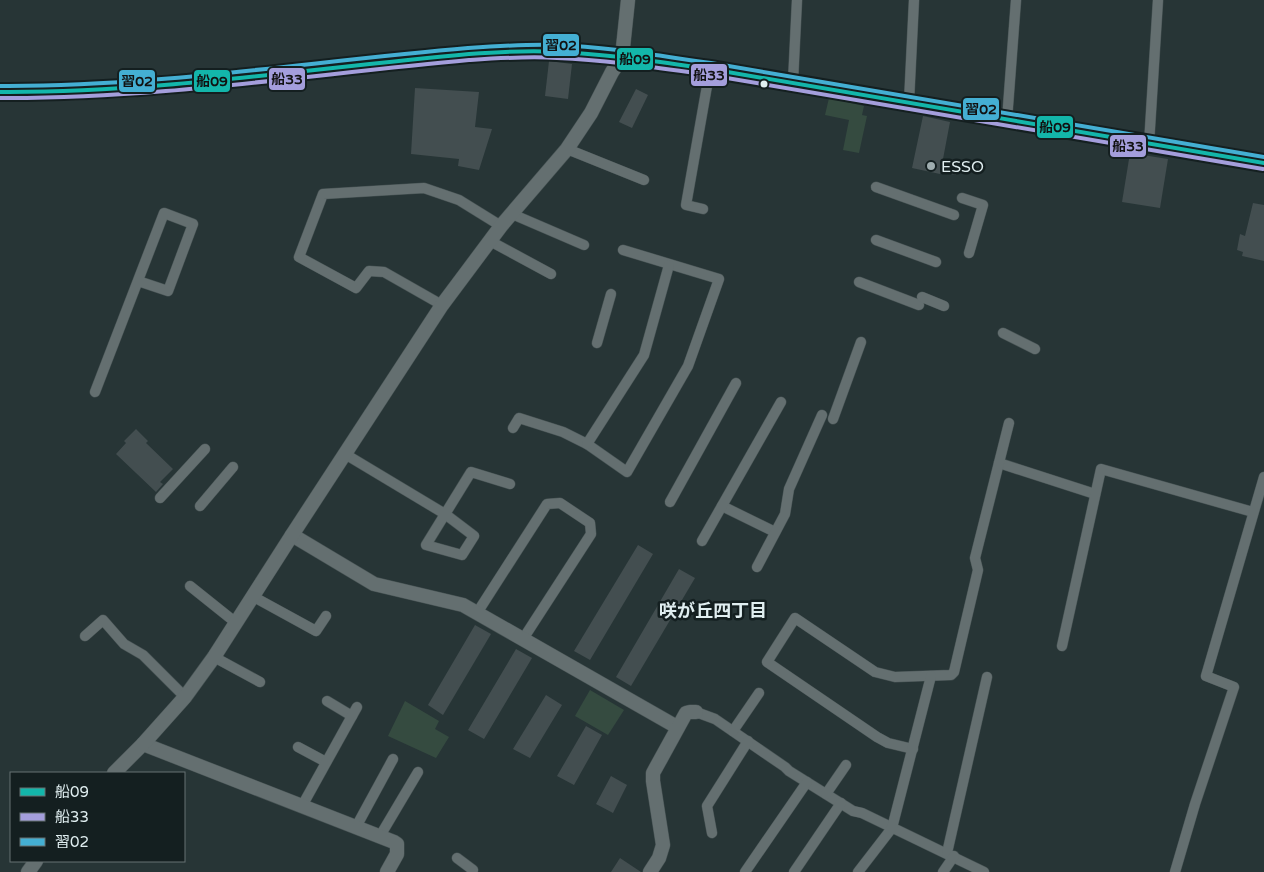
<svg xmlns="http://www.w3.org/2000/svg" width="1264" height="872" font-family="'Varela Round','Noto Sans JP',sans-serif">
<rect width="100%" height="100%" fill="#273536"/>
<g fill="#354b40">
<path d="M829,98l35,8 -2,9 5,1 -8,37 -16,-3 6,-30 -24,-5z"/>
<path d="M590,690l34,20 -16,25 -33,-19z"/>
<path d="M405,701l34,20 -4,8 14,8 -13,21 -48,-22z"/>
</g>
<g fill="#434e50">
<path d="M549,61l23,3 -4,35 -23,-3z"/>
<path d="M415,88l64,4 -4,35 17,2 -13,41 -21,-4 1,-7 -48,-5z"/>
<path d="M636,89l12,6 -16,33 -13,-6z"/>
<path d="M923,116l27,6 -7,37 16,4 -3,12 -15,-3 -1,2 -28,-6z"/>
<path d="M1130,153l38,6 -8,49 -38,-6z"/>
<path d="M1253,203l11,2v56l-22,-5 1,-4 -6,-2 3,-16 5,2z"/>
<path d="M136,429l12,12 -2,2 27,26 -13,13 3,2 -7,8 -40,-38 10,-11 -2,-2z"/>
<path d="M638,545l15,9 -63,106 -16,-9z"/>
<path d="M679,569l16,9 -64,108 -15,-9z"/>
<path d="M475,625l16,9 -48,81 -15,-10z"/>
<path d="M516,649l16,9 -48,81 -16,-9z"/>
<path d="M546,695l16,10 -32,53 -17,-9z"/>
<path d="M586,726l16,9 -28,50 -17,-9z"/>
<path d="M611,776l16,9 -14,28 -17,-9z"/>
<path d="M620,858l21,14h-30z"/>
</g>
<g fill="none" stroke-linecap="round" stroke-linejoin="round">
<defs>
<g id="minor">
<path d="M793,82l4,-82"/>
<path d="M909,102l5,-102"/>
<path d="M1007,120l9,-120"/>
<path d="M1149,144l9,-144"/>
<path d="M567,149l77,31"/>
<path d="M876,187l78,28"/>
<path d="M962,198l21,7 -14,48"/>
<path d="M703,209l-17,-4 24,-136"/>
<path d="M512,214l72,31"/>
<path d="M876,240l60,22"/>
<path d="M490,241l61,33"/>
<path d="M859,282l60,23"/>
<path d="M922,297l22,9"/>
<path d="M442,305l-58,-33 -15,-1 -13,17 -57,-31 24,-63 101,-6 35,12 42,26"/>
<path d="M1003,333l32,16"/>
<path d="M597,343l14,-49"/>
<path d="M95,392l69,-179 29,11 -25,67 -30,-10"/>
<path d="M833,419l28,-77"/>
<path d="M513,428l6,-10 44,14 24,12 40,28 61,-106 31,-87 -96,-29"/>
<path d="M587,444l57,-89 25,-90"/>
<path d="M345,454l100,60 29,22 -12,19 -36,-10 45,-73 39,12"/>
<path d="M999,463l96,31"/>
<path d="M160,498l45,-49"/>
<path d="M670,502l66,-119"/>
<path d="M200,506l33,-39"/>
<path d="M722,506l53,26"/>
<path d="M702,541l79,-139"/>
<path d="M757,567l28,-53 4,-25 33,-74"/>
<path d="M190,586l45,36"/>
<path d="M252,596l64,35 10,-15"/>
<path d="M477,613l70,-109 13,-1 30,20 1,11 -68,105"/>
<path d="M85,636l18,-16 21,24 19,11 42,42"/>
<path d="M1062,646l39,-177 152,43"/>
<path d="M214,657l46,25"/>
<path d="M327,701l25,15"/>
<path d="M696,712l19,7 70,48 4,4 64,40 9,2 122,59"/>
<path d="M733,731l26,-38"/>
<path d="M298,747l28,15"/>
<path d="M913,749l-25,-6 -11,-6 -110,-75 28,-44 80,54 20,5 56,-2 3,-3 24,-102 -3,-12 34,-135"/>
<path d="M826,794l20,-29"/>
<path d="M302,806l55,-99"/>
<path d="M356,827l37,-68"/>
<path d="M712,833l-5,-27 41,-65"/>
<path d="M380,836l38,-64"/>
<path d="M947,853l40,-176"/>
<path d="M457,858l16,12"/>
<path d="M745,872l62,-90"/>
<path d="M794,872l47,-69"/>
<path d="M858,872l34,-44 39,-152"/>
<path d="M943,872l11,-16"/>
<path d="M1175,872l20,-68 39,-117 -28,-11 58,-199"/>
</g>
<g id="tertiary">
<path d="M292,535l82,49 89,21 214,122"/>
<path d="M143,744l251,98 3,2v10l-10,18"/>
<path d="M114,773l29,-29 42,-47 29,-40 78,-122 150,-230 59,-79 66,-77 24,-36 21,-41 10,-15 6,-57"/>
<path d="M28,872l8,-11"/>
<path d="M650,872l9,-14 4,-13 -10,-64v-8l33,-60 4,-1h6"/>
</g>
<path id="primary" d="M0,92c121,3 241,-14 361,-27 57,-6 115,-14 173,-14 59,0 118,10 176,18l554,94"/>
</defs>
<use href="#minor" stroke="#465253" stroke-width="11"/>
<use href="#tertiary" stroke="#465253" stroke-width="15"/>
<use href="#primary" stroke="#465253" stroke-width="18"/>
<use href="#minor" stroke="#646f70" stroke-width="10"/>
<use href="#tertiary" stroke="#646f70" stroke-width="14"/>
<use href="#primary" stroke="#627172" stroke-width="16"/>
<defs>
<path id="bus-1" d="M0,92c157,1 312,-24 469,-38 29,-2 59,-4 88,-2 51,2 102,10 153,17l554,94"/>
<path id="bus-2" d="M0,98c158,1 313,-24 469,-38 30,-2 59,-4 88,-2 51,2 102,10 152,17l554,94"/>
<path id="bus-3" d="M0,86c157,1 312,-25 468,-38 29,-2 59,-4 88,-3 52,2 104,11 155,18l553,94"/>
</defs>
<use href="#bus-1" stroke="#141f20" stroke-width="8"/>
<use href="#bus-2" stroke="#141f20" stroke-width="8"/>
<use href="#bus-3" stroke="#141f20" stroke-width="8"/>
<use href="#bus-1" stroke="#13b6aa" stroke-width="4"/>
<use href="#bus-2" stroke="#a49edc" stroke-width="4"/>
<use href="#bus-3" stroke="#44afd3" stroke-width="4"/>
</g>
<circle fill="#e0eef0" stroke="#141f20" stroke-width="2" cx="764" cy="84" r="4.5"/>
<circle fill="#9fadaf" stroke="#141f20" stroke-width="2" cx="931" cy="166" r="5"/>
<g text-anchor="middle" stroke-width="5" stroke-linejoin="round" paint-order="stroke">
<g font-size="16" fill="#e0eef0" stroke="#141f20" text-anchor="start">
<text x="941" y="172">ESSO</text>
</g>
<g font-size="18" font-weight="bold" fill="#e0eef0" stroke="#141f20">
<text x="713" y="617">咲が丘四丁目</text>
</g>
</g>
<g stroke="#141f20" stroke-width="2">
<rect x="542" y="33" width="38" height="24" rx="5" fill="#44afd3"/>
<rect x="616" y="47" width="38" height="24" rx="5" fill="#13b6aa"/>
<rect x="690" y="63" width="38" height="24" rx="5" fill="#a49edc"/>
<rect x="268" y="67" width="38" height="24" rx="5" fill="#a49edc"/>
<rect x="193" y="69" width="38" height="24" rx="5" fill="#13b6aa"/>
<rect x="118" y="69" width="38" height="24" rx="5" fill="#44afd3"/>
<rect x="962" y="97" width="38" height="24" rx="5" fill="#44afd3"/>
<rect x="1036" y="115" width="38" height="24" rx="5" fill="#13b6aa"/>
<rect x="1109" y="134" width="38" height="24" rx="5" fill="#a49edc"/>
</g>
<g font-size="14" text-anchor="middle" font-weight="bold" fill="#111">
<text x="561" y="50">習02</text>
<text x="635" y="64">船09</text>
<text x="709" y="80">船33</text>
<text x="287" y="84">船33</text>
<text x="212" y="86">船09</text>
<text x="137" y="86">習02</text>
<text x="981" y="114">習02</text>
<text x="1055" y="132">船09</text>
<text x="1128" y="151">船33</text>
</g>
<rect x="10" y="772" width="175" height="90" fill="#141f20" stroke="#667273"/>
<rect x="20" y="788" width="25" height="8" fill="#13b6aa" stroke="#667273"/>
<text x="55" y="797" font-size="15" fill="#e0eef0">船09</text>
<rect x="20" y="813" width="25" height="8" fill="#a49edc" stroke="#667273"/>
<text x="55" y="822" font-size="15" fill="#e0eef0">船33</text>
<rect x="20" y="838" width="25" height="8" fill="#44afd3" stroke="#667273"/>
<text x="55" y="847" font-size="15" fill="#e0eef0">習02</text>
</svg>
